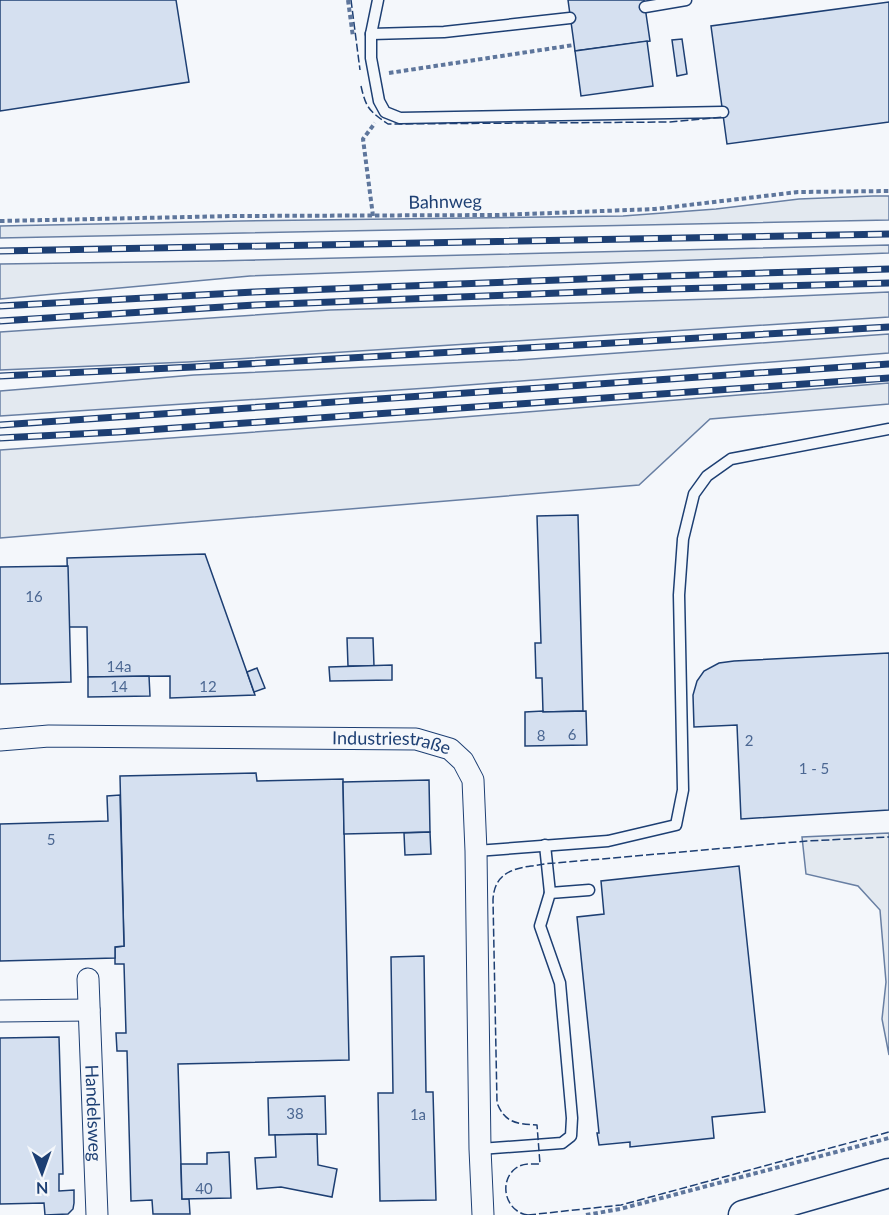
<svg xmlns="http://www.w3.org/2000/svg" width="889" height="1215" font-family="Lato,sans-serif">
<rect width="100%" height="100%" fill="#f4f7fb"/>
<g fill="#e3e9f0" stroke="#687fa3" stroke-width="1.5">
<path d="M873,196h16v24l-889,18v-12l241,-5 382,-5 93,-7 83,-10z"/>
<path d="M889,245v8l-639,23 -250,23v-35l214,-3z"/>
<path d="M889,292v25l-701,45 -188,8v-38l330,-22 418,-12z"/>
<path d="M889,334v19l-461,35 -428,28v-25l194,-16 324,-15z"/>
<path d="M889,383v21l-179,15 -71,66 -639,53v-88l438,-31z"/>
<path d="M889,833v222l-7,-36 4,-37 -6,-72 -22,-24 -52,-12 -4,-37z"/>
</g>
<g fill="#d5e0f0" stroke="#1d3f73" stroke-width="1.5">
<path d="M0,0h176l13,82 -189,29z"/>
<path d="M568,0h76l6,41 -75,10z"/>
<path d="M889,2v120l-162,22 -16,-118z"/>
<path d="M682,39l5,35 -10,2 -5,-36z"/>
<path d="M647,41l6,45 -72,10 -6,-45z"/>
<path d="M578,515l5,196 -40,1 -1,-34h-6l-1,-35h6l-4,-127z"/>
<path d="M205,554l50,141 -85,3v-22l-82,1 -1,-50h-18l-2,-69z"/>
<path d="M68,566l3,116 -71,2v-117z"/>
<path d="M347,638h26l1,28h-26z"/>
<path d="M889,653v157l-148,9 -4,-94 -43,2 -1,-32 4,-14 7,-10 15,-8 15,-2z"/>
<path d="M392,665v15l-62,1 -1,-14z"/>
<path d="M257,668l8,20 -11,4 -7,-20z"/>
<path d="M149,676l1,20 -62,1v-20z"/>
<path d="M543,711v1l43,-1 1,34 -62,1v-34z"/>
<path d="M256,773l1,8 86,-2 6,281 -171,4 4,135h7l1,15h-37l-1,-14 -21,1 -4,-150h-10l-1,-18h10l-2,-69h-9v-17l9,-1 -4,-170z"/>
<path d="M429,780l1,52 -86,2 -1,-52z"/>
<path d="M120,795l4,151 -9,1v11l-115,3v-137l108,-3 -1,-25z"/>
<path d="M430,832l1,22 -26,1 -1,-22z"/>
<path d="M739,866l26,246 -53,5 2,21 -84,9v-5l-31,3 -2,-12h2l-22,-216 27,-3 -3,-33z"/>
<path d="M424,956l2,136h7l3,108 -56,1 -2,-108h15l-2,-136z"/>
<path d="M59,1037l4,137h-4v17l15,-1v13l-1,6 -5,5 -23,1 -1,-12 -44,1v-166z"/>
<path d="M325,1096l1,38 -57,1 -1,-37z"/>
<path d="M317,1134l1,31 19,4 -5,28 -51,-10 -24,2 -2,-31 21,-1 -1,-22z"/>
<path d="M229,1152l2,46 -49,1 -1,-35h26v-11z"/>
</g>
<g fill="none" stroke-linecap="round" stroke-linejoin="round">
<defs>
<g id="service">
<path d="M378,0l-7,34v24l8,43 6,11 15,6 323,-6"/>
<path d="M645,7l41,-7"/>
<path d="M371,34l73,-2 126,-14"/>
<path d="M545,845l5,48"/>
<path d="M476,851l132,-10 68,-16 7,-35 -4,-195 4,-56 11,-45 13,-18 24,-17 158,-30"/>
<path d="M480,1149l82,-6 9,-7 1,-18 -12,-135 -20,-57 10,-33 39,-3"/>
</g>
<g id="minor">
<path id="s1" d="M0,740l49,-4 367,3 34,10 13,12 10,19 3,71 4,298 3,66"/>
<path id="s2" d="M88,979l9,236"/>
<path d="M0,1011l89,-1"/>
</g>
<path id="secondary" d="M743,1215l146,-42"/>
</defs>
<use href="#service" stroke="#1d3f73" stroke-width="13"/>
<use href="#minor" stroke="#1d3f73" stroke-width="23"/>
<use href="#secondary" stroke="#1d3f73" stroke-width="31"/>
<g stroke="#5e769c" stroke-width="4" stroke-dasharray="4.5 3" stroke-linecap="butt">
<path d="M348,0l5,37"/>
<path d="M389,73l185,-28"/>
<path d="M373,216l-10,-77 12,-16"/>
<path d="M0,221l235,-5 264,-1 156,-6 143,-17 91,-1"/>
<path d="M586,1215l34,-6 269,-71"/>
</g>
<use href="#service" stroke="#f4f7fb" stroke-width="10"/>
<use href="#minor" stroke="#f4f7fb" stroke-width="21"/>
<use href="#secondary" stroke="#f4f7fb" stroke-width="28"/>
<defs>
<g id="rail">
<path d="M0,251l889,-17"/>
<path d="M0,306l254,-14 380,-15 255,-8"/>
<path d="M0,321l255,-16 382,-15 252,-7"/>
<path d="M0,376l193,-9 696,-40"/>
<path d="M0,425l889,-61"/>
<path d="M0,438l118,-6 771,-54"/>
</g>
</defs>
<use href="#rail" stroke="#1d3f73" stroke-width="7"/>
<use href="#rail" stroke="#f4f7fb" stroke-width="4.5" stroke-dasharray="14" stroke-linecap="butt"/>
<g stroke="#1d3f73" stroke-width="1.5" stroke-dasharray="8 3" stroke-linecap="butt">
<path d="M351,0l9,70"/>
<path d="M361,86c5,22 8,25 27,38l282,-2 54,-5"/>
<path d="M528,1215c-23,-3 -30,-34 -12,-47 7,-5 16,-4 24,-4l-3,-39c-20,-1 -32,-2 -40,-22l-4,-203c1,-24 16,-31 38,-34 9,-1 16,-3 24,-3l252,-22 82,-4"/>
<path d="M528,1215l93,-10 268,-73"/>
</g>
</g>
<g text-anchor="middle" stroke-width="4.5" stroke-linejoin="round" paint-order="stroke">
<g font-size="15" fill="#4b6792">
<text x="34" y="602">16</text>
<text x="119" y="672">14a</text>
<text x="119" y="692">14</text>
<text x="208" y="692">12</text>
<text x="572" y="740">6</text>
<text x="541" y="741">8</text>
<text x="749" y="746">2</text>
<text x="814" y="774">1 - 5</text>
<text x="51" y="845">5</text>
<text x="295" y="1119">38</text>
<text x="418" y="1120">1a</text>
<text x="204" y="1194">40</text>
</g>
<g font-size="18" fill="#1d3f73" stroke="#f4f7fb">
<text transform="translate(445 202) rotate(-1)" y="6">Bahnweg</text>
<text dy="6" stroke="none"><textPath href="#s1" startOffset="392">Industriestraße</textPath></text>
<text dy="6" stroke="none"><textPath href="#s2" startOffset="134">Handelsweg</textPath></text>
</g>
</g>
<g transform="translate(42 1173) rotate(179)" stroke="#f4f7fb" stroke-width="4.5" paint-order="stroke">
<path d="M0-4.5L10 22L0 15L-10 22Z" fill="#1d3f73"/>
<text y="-9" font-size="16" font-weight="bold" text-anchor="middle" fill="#1d3f73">N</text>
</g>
</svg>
